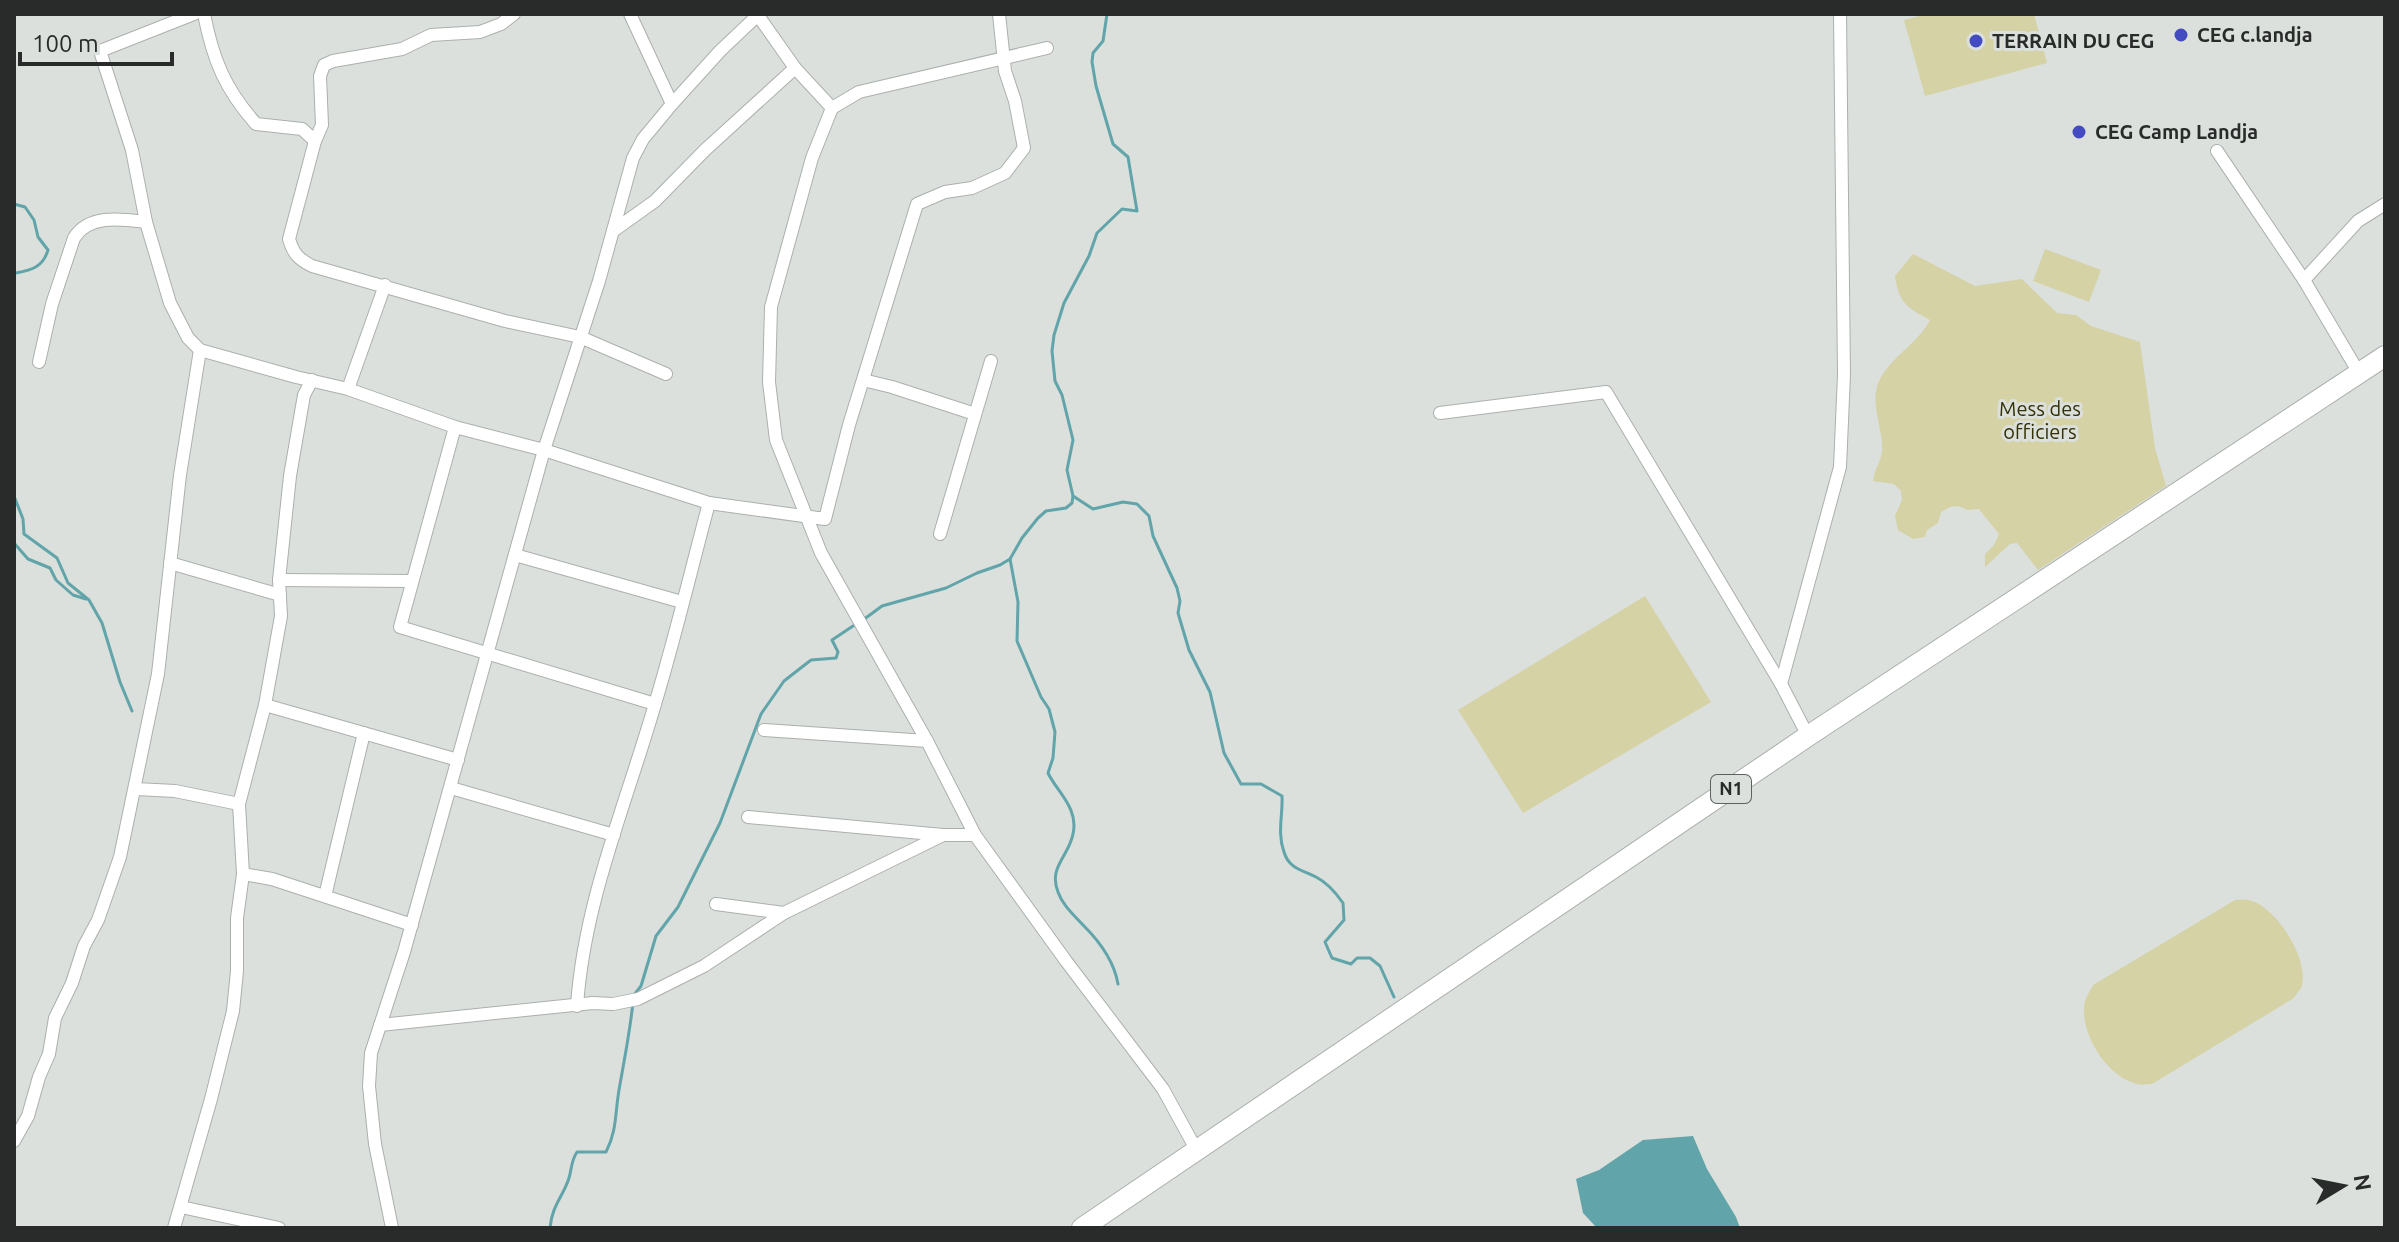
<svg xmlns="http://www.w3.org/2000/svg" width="2399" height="1242" font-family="Ubuntu,sans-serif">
<rect width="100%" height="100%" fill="#dbe0dc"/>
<g fill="#d5d2a6">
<path d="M1926,14h108l13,49 -122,33 -21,-76z"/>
<path d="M2045,249l56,21 -12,32 -56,-21z"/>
<path d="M1913,254l62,32 47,-7 35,34 19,2 15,11 49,16 15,106 11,38 -128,84 -21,-27 -7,1 -25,23v-13l9,-9 5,-11 -20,-25 -11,1 -10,-4 -8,1 -9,5 -3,11 -11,7 -2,7 -12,2 -15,-9 -3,-14 7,-16 -1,-9 -7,-7 -21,-3c1,-11 8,-19 9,-30 2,-23 -15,-50 -1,-74 13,-22 38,-35 49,-57 -22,-12 -31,-16 -35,-44z"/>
<path d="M1645,596l66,106 -188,111 -65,-103z"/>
<path d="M2235,900c4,0 9,-1 13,0 28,5 63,61 53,88 0,1 -7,9 -7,10l-142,86c-6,0 -12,2 -18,-1 -27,-8 -52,-47 -50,-75 0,-9 5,-15 9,-23z"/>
</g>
<path fill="#61a4a9" d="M1693,1136l14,33 29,48 4,11h-143l-14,-15 -7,-34 23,-9 44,-30z"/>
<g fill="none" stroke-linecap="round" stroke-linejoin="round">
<g stroke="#61a4a9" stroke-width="3">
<path d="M1107,14l-4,27 -10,12 -1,9 4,24 17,58 15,13 9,54 -15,-2 -25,24 -8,23 -25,47 -10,32 -2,16 3,30 7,14 11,45 -6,30 6,26 20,13 30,-7 14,2 12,12 4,20 24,52 3,13 -2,12 11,37 21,42 14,61 17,31h20l21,12c1,19 -5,37 2,56 5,17 19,18 32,25 12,6 20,16 27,26l1,17 -19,22 7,16 19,6 6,-6h13l10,8 14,31"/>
<path d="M14,204l11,3 9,13 4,17 10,13c-5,17 -16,20 -32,23"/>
<path d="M14,496l9,23 1,15 33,24 11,25 21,17 13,23 18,59 12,29"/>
<path d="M14,543l14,16 22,9 6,12 17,15 13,4"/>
<path d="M1010,559l8,43 -1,39 24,56 8,12 6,23 -2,26 -5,15c9,19 31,35 25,61 -4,22 -25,33 -15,58 5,14 16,23 26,34 17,17 30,35 34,58"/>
<path d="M863,620l19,-14 64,-18 31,-15 23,-8 10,-6 12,-21 16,-20 8,-7 20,-3 6,-5 1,-7"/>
<path d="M634,995l7,-9 15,-50 22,-29 42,-84 41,-109 23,-33 27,-21 25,-2 2,-6 -6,-12 24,-16"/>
<path d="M550,1228c2,-23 13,-31 19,-50 3,-10 2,-17 8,-26h29c11,-21 9,-39 13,-62 5,-29 11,-58 14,-88"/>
</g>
<defs>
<g id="minor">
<path d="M194,14l-94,37 32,99 14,72 24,81 18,35 12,12 96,27 52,12 107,38 -55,200 255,77"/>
<path d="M204,14c9,46 21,75 52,110l46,5 13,12"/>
<path d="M514,14l-13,10 -21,8 -49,3 -29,14 -69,12 -9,4 -4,11 2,49 -7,16 -26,98c4,14 9,20 23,27l193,55 75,16 86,37"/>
<path d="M630,14l42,90"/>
<path d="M757,14l38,54 37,40"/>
<path d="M1047,48l-188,44 -27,16 -20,50 -41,149 -2,75 7,58 45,113 106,188 48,94 91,126 97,128 34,62"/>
<path d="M2217,151l87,129 55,93"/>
<path d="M613,231l42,-30 50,-51 90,-82"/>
<path d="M2304,280l54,-59 27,-17"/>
<path d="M39,362l13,-58 22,-66c15,-24 47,-19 72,-16"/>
<path d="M863,380l29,7 83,27"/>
<path d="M348,389l37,-104"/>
<path d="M1440,413l166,-21 175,292 27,52"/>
<path d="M455,427l89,23 165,53 116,16 24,-94 68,-221 28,-12 27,-4 33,-15 19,-25 -9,-47 -10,-30 -6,-57"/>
<path d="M940,534l51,-173"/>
<path d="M515,555l167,47"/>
<path d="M170,563l110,32"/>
<path d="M279,580l133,1"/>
<path d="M1781,684l59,-217 4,-92 -4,-361"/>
<path d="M265,705l193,55"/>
<path d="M764,730l163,11"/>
<path d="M451,788l163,47"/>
<path d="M136,789l39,2 64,13"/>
<path d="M748,817l195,18h32"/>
<path d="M243,874l29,5 140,46"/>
<path d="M325,896l39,-163"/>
<path d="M716,904l68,9"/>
<path d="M577,1006c7,-104 49,-202 78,-302 20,-66 36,-134 54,-201"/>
<path d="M380,1025l213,-22 20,1 25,-5 66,-33 80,-53 159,-78"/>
<path d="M14,1141l14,-25 11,-39 10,-23 6,-36 17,-35 12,-37 14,-26 22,-63 38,-183 22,-199 20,-125"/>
<path d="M181,1207l98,21"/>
<path d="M174,1228l37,-129 22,-88 4,-40v-53l6,-44 -4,-70 26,-99 16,-89 -2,-36 11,-104 14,-81 8,-15"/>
<path d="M392,1228l-17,-84 -6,-58 2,-33 33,-101 140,-502 55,-169 34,-123 10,-19 29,-35 48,-53 38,-36"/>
</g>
<path id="trunk" d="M1082,1228l726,-492 577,-380"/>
</defs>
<use href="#minor" stroke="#abb0ac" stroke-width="14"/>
<use href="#trunk" stroke="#abb0ac" stroke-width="22"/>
<use href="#minor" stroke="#fff" stroke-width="12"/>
<use href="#trunk" stroke="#fff" stroke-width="20"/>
</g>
<g fill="#434bc0" stroke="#dbe0dc" stroke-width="3">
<circle cx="2181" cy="35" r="8"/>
<circle cx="1976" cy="41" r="8"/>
<circle cx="2079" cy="132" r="8"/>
</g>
<g text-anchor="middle" stroke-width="6" stroke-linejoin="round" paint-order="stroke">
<rect fill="#dbe0dc" stroke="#5e615f" stroke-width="2" x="1711" y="775" width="40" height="28" rx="6"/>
<g font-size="18" font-weight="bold" fill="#292b2a">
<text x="1731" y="795">N1</text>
</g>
<g font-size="20" font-weight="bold" fill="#292b2a" stroke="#dbe0dc" text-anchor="start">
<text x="2197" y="42">CEG c.landja</text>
<text x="1992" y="48">TERRAIN DU CEG</text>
<text x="2095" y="139">CEG Camp Landja</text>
</g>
<g font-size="20" fill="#343106" stroke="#dbe0dc">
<text x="2040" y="416">Mess des<tspan x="2040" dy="23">officiers</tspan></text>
</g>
</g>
<rect width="2399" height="1242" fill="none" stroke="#292b2a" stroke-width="32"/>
<g transform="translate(2343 1186) rotate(80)" stroke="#dbe0dc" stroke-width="6" paint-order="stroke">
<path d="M0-6L14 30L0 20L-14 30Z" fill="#292b2a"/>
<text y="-12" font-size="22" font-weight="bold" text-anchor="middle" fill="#292b2a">N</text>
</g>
<path d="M20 52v12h152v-12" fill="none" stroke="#292b2a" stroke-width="4"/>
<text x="32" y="52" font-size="24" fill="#292b2a" stroke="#dbe0dc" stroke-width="6" paint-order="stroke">100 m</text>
</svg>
